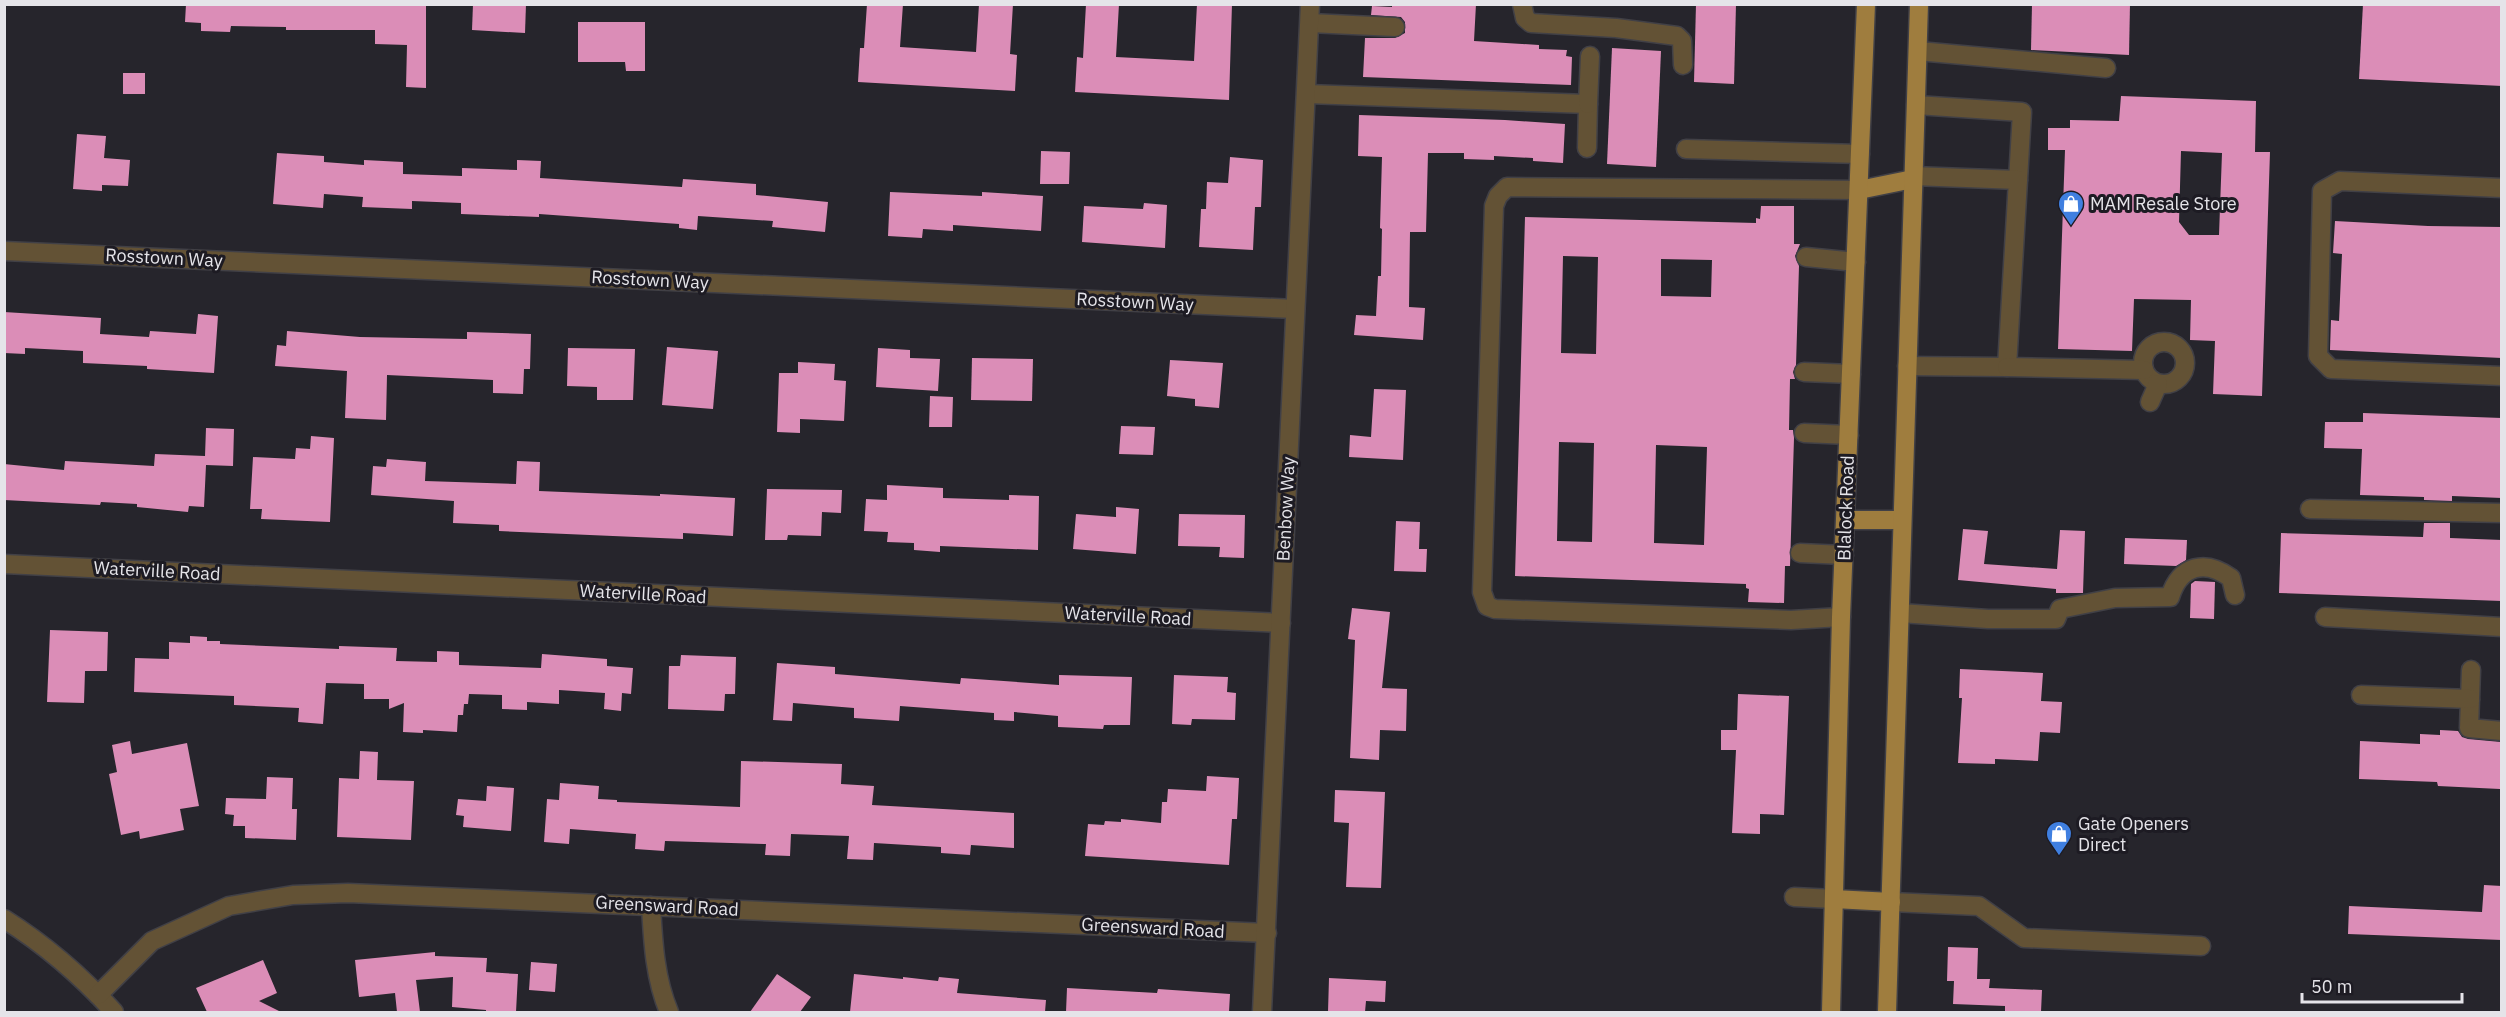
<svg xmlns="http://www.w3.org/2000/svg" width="2506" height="1017" font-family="'IBM Plex Sans',sans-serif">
<rect width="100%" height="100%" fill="#26252c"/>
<g fill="#db8db7" fill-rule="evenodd">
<path d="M186,4h240v84l-20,-1 1,-42 -32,-1v-14h-89v-3l-55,-1 -1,6 -29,-1v-8l-16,-1z"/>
<path d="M473,4h53l-1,29 -53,-3z"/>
<path d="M867,4h36l-3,43 76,5 3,-48h34l-3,50 7,1 -2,36 -157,-9 2,-34h4z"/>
<path d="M1086,4h33l-3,53 78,4 3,-57h35l-3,96 -154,-8 2,-35 6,1z"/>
<path d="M1392,4h84l-2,37 65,4v4l28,1 -1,6 6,1 -1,28 -208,-8 2,-39h30l10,-5v-11l-4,-5 -30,-2 1,-9 20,1z"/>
<path d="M1696,4h40l-2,80 -40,-2z"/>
<path d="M2032,4h98l-1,51 -98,-5z"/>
<path d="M2363,4h139v82l-143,-7z"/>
<path d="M578,22h67v49h-19l-1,-9h-47z"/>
<path d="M1612,48l49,3 -5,116 -49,-3z"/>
<rect x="123" y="73" width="22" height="21"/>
<path d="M2121,96l135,5 -1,51h15l-8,244 -49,-2 2,-53 -25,-1 1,-40 -57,-1 -2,52 -74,-2 7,-199h-17v-22h22v-8l49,1zM2181,151l41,2 -3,82h-30l-10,-13z"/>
<path d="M1359,115l146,5 60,4 -2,39 -30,-2v-3l-39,-2v4l-30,-1v-6h-36l-2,79h-16l-1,75 16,1 -2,32 -69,-5 2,-20 20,1 2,-40h3l1,-47 -2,-1 2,-71 -24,-1z"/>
<path d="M77,134l29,2 -2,22 26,2 -2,26 -26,-1v6l-29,-2z"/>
<path d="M1041,151l29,1 -1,32h-29z"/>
<path d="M277,153l47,3v6l40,3v-5l39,2v12l59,2v-8l55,2v-10l24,1 -1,17 142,9 1,-8 73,5v11l72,7 -3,30 -53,-5 1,-6 -75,-5 -1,14 -18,-2v-4l-140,-10v3l-78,-3v-11l-49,-2v8l-50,-2 1,-10 -39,-3 -1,14 -50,-4z"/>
<path d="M1230,157l33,3 -2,47h-6l-2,43 -54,-3 2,-38h5l1,-27 21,1z"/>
<path d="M890,192l92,4v-4l61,4 -2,35 -88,-6v6l-30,-2 -1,9 -34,-2z"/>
<path d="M1144,203l23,2 -2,43 -83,-6 2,-36 59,3z"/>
<path d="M1761,206h33v38h6l-5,12 4,10 -3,99 -3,7 2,7h-5l-1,51h4l1,8 -4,128h-5l-1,37 -36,-1 1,-13 -3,-1v-4l-231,-8 10,-359 231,6v-5l4,1zM1563,256l35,1 -2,97 -35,-1zM1661,259l51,1 -1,37 -50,-1zM1559,442l35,1 -2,99 -35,-1zM1656,445l51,2 -3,98 -50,-2z"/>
<path d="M2335,221l93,5 74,1v131l-172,-8 1,-30 8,1 3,-67 -9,-1z"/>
<path d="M4,312l97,6 -1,16 49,3 1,-6 46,3 2,-20 20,2 -4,57 -67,-4v-3l-64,-3v-12l-58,-3v6l-21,-1z"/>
<path d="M287,331l73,6 107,2v-7l64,2 -1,35h-6l-1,25 -30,-1v-13l-106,-5 -1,45 -41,-2 2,-47 -72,-5 2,-21 9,1z"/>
<path d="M667,347l51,4 -5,58 -51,-4z"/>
<path d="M568,348l67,1 -2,51h-36v-13l-30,-1z"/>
<path d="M878,348l32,2v8l30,1 -2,32 -62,-4z"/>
<path d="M972,358l61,1 -1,42 -61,-1z"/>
<path d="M1170,360l53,3 -4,45 -24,-2v-7l-28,-3z"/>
<path d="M798,362l37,2 -1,16 12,1 -2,40 -44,-2v14l-23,-1 2,-59h19z"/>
<path d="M1374,389l32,1 -3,70 -54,-3 1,-22 21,2z"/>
<path d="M930,396l23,1 -1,30h-23z"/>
<path d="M2363,413l139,5v80l-50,-2v5l-28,-1v-3l-64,-2 2,-46 -38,-1 1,-26h38z"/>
<path d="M1121,426l34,1 -2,28 -34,-1z"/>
<path d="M206,428l28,1 -1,37 -27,-1 -2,42 -15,-1 -1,6 -51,-5v-3l-36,-2 -1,3 -96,-5v-36l60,6 1,-9 89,5 1,-12 50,2z"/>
<path d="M311,436l23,2 -4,84 -69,-3 1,-10h-12l3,-52 42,2 1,-11 14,1z"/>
<path d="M387,459l39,3 -1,19 91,3 1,-23 23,1 -1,29 121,5v-2l75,4 -2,38 -50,-3v6l-184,-8v-6l-46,-2 1,-22 -83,-6 2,-29 13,1z"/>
<path d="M887,485l56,3v10l66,2v-5l30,1 -1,54 -98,-4v6l-26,-2v-7l-27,-1 1,-10 -24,-1 2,-32 21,1z"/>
<path d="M767,489l75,1 -1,23 -19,-1 -1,24 -33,-1 -1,5h-22z"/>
<path d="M1116,507l23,2 -3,45 -63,-5 3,-35 40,3z"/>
<path d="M1179,514l66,1 -1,43 -25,-1 1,-10 -42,-1z"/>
<path d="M1396,521l24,1 -1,27h8l-1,23 -32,-1z"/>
<path d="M2424,523h26v15l52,2v61l-223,-8 2,-60 142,4z"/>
<path d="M1963,529l25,2 -4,33 73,5 3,-39 25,1 -2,62h-27v-4l-98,-9z"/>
<path d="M2125,538l62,2 -1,20 -10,6 -52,-2z"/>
<path d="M2195,581l20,1 -1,37 -24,-1 1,-34z"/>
<path d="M1352,608l38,4 -8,76 25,1 -1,42 -26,-1 -1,30 -29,-2 5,-118 -7,-1z"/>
<path d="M50,630l58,2 -1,39h-22l-1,32 -37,-1z"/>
<path d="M190,636l17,1v4h13v3l119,5v-3l58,2 -1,13 41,1v-11l22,1v13l82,3 1,-14 65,5v7l26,2 -2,26 -9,-1 -1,18 -17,-2 1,-16 -46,-3v14l-32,-2v8l-25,-1v-14l-33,-1 -1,10h-4l-1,11h-5l-1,17 -34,-2v3l-20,-1 1,-29 -15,6v-10h-25v-15l-38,-1 -3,41 -25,-2 1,-14 -65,-3v-9l-100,-4 1,-34 34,1v-17l21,1z"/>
<path d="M681,655l55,2 -1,37h-10l-1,17 -56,-2 1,-43h11z"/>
<path d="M777,663l58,4v7l125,10 1,-6 98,7v-10l73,2 -2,48h-26l-1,4 -45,-2v-11l-44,-4v9l-20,-1v-7l-94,-7 -1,15 -45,-3v-10l-61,-5 -1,18 -19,-1z"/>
<path d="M1960,669l83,4 -2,28 21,1 -2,31 -20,-1 -2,29 -43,-2v5l-37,-1 4,-65h-3z"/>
<path d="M1174,675l54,2 -1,15 9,1 -1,27 -43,-1 -1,6 -19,-1z"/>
<path d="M1738,694l51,2 -5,119 -24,-1v20l-28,-1 4,-83h-15v-20h16z"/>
<path d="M2440,730l18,1 4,6 6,2 33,3 -1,47 -62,-3 -1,-4 -78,-3 1,-38 60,3v-10l20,1z"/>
<path d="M130,741l2,13 55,-11 12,63 -19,3 4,21 -44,9 -1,-8 -18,4 -12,-61 8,-2 -5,-27z"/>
<path d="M360,751l18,1 -1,28 37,1 -3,59 -74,-3 2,-59 20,1z"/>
<path d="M741,761l101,3 -1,20 33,2 -2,19 142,8v35l-43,-3 -1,10 -29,-2v-6l-67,-4 -1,17 -26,-1 2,-23 -58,-2 -1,22 -25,-1 1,-11 -101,-3 -1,10 -29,-2 1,-15 -66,-5 -1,15 -25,-2 3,-43 12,1 1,-17 39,3 -1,13 19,1v2l123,5z"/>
<path d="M1207,776l32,2 -2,41h-5l-3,46 -144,-9 3,-32 16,1 1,-4 16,1v-3l40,4 1,-21h5l1,-13 38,2z"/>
<path d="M267,777l26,1 -1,31h5l-1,31 -51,-2v-12h-12l1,-11 -9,-1 1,-16 40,1z"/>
<path d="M487,786l27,2 -3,43 -48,-4 1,-11 -8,-1 2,-16 28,2z"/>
<path d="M1335,790l50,2 -4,96 -35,-1 3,-64 -15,-1z"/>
<path d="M2484,885l18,1v54l-154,-6 1,-28 133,6z"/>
<path d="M1948,947l30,1 -1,31h13l-1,9 53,2 -1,22h-36v-6l-52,-2 1,-23h-7z"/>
<path d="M435,952v4l52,2 -1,14 32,2 -2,38h-30v-2l-34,-3 1,-30 -37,3 4,32h-23l-2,-19 -36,4 -4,-37z"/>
<path d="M263,960l14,33 -18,8 22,11h-74l-11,-24z"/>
<path d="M531,962l26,2 -2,28 -26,-2z"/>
<path d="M777,974l34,23 -11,15h-50z"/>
<path d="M854,974l49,5v-2l35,4 1,-4 20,2 -2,14 89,7 -1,12h-195z"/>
<path d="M1329,978l57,3 -1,21 -19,-1 -1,11h-37z"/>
<path d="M1067,988l90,5 1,-4 72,5 -1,18h-163z"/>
</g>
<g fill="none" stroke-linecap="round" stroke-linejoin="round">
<defs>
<g id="minor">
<path d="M1522,4l3,14 6,5 85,5 61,8 5,5 1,24"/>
<path d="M1310,23l85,4"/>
<path d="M1918,51l188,17"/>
<path d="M1307,94l281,10 -1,44"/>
<path d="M1588,104l2,-48"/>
<path d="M1916,105l106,7 -4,68"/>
<path d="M1686,149l174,5"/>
<path d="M2502,188l-162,-7 -18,10 -4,165 13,13 171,7"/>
<path d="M4,251l1291,58"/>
<path d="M1806,257l50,5"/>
<circle cx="2164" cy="363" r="21"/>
<path d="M1907,366l100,1 11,-187 -105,-4"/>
<path d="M2007,367l137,3"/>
<path d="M1804,372l47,2"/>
<path d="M2150,402l8,-18"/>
<path d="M1804,433l45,2"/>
<path d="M2310,509l192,4"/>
<path d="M1800,553l44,2"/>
<path d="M4,564l1277,59"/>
<path d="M1900,613l88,6h68l4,-10 55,-11 55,-1c10,-32 35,-38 61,-19l4,17"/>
<path d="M1841,617l-50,3 -296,-11 -8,-3 -5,-14 12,-386 4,-10 9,-9 352,3"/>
<path d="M2325,617l177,10"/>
<path d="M2471,670l-2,58 33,3"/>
<path d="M2361,695l109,4"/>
<path d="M1794,897l40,2"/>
<path d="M1891,902l88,4 45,32 177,8"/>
<path d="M651,906c2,36 4,73 18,106"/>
<path d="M4,919c40,25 79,59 110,93"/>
<path d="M98,995l54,-54 77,-35 64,-11 55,-2 919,40"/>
<path d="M1262,1012l48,-1008"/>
</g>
<g id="major">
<path d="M1859,190l54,-11"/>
<path d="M1846,520h56"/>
<path d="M1834,899l57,3"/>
<path d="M1831,1012l10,-395 25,-613"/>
<path d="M1887,1012l32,-1008"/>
</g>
</defs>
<use href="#minor" stroke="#414046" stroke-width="21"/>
<use href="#major" stroke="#414046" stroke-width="21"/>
<use href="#minor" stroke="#635235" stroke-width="18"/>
<use href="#major" stroke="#9f7d3e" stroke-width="18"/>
</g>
<defs>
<symbol id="shop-pin" viewBox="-11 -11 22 30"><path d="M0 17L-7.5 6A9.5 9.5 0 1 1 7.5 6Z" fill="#3f7fe0" stroke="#1d1b23"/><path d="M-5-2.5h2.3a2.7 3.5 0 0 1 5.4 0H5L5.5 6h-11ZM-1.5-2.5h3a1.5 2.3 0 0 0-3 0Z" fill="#fff"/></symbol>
</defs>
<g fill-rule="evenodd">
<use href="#shop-pin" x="2056" y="189" width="30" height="40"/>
<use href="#shop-pin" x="2044" y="819" width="30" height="40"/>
</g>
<g text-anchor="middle" stroke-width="6" stroke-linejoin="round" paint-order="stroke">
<g font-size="18" fill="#e5e4e9" stroke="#1d1b23" text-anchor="start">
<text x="2090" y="210">MAM Resale Store</text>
<text x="2078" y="830">Gate Openers<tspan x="2078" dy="21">Direct</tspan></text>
</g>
<g font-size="18" fill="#e5e4e9" stroke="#1d1b23">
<text transform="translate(164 258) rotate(3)" y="6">Rosstown Way</text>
<text transform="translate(650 280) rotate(3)" y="6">Rosstown Way</text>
<text transform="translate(1135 302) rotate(3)" y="6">Rosstown Way</text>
<text transform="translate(1846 508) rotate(-88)" y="6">Blalock Road</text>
<text transform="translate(1286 509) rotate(-87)" y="6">Benbow Way</text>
<text transform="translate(157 571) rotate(3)" y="6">Waterville Road</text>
<text transform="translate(643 594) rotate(3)" y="6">Waterville Road</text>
<text transform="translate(1128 616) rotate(3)" y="6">Waterville Road</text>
<text transform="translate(667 906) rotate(3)" y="6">Greensward Road</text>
<text transform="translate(1153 928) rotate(3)" y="6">Greensward Road</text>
</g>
</g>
<rect width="2506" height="1017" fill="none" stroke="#e5e4e9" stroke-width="12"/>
<path d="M2302 993v9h160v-9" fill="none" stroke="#e5e4e9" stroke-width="3"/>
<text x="2311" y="993" font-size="18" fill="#e5e4e9" stroke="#1d1b23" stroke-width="4.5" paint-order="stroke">50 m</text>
</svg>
